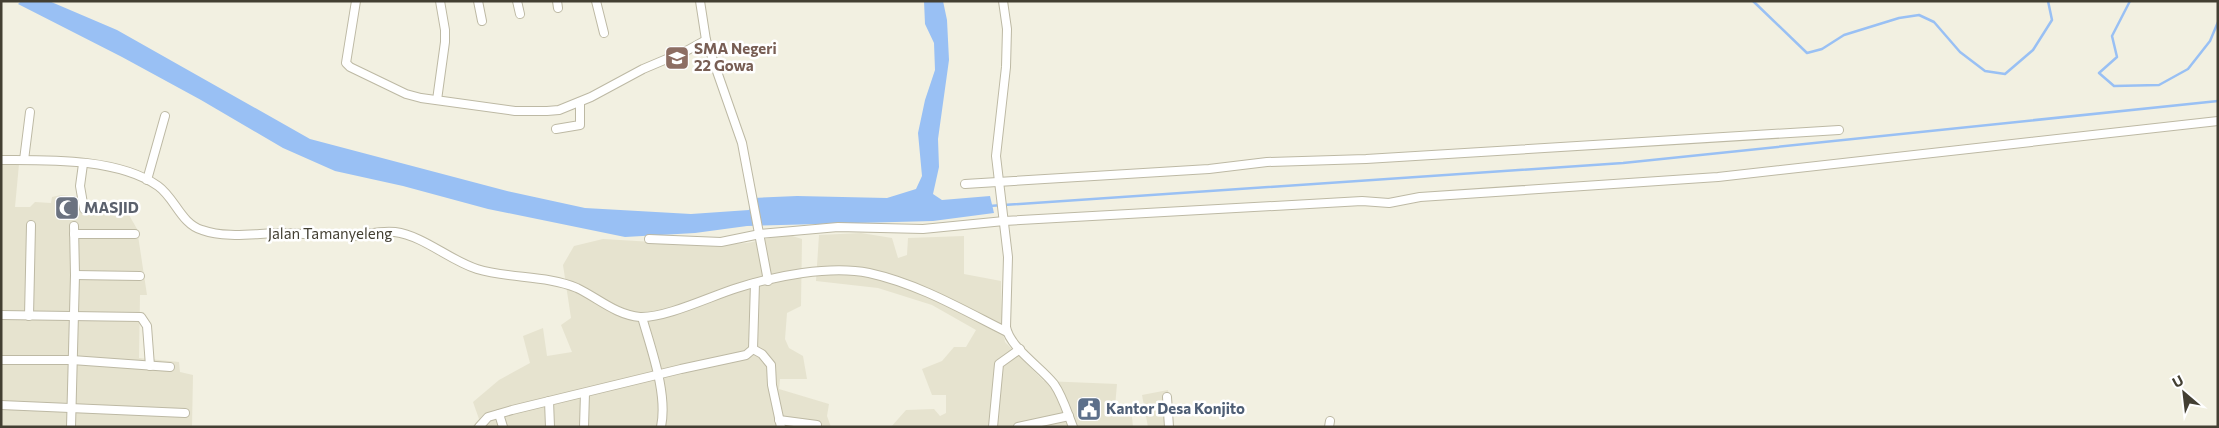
<svg xmlns="http://www.w3.org/2000/svg" width="2219" height="428" font-family="Commissioner,sans-serif">
<rect width="100%" height="100%" fill="#f2f0e1"/>
<g fill="#e6e3cf">
<path d="M19,164l-4,43h15l5,-5 16,1 1,-6 9,-2 16,2 6,19 2,-6 44,5 8,14 10,66h-7l-1,63 40,4 1,10 13,3 -1,52h-191v-262z"/>
<path d="M861,233l31,5 6,20 9,-3 1,-17 56,-2v38l37,7 1,44 3,17 39,39 73,3 -2,23h16l2,20h-242l15,-17 28,-1 6,7 6,-3v-18h-14l-10,-26 20,-8 12,-14h12l10,-17 -44,-25 -54,-17 -62,-7 3,-46z"/>
<path d="M786,234l16,5 -1,67 -14,7 -2,26 4,9 14,8 4,23h-27l-1,10 50,15 -2,12 4,11h-359l7,-8 -6,-17 26,-22 31,-17 -7,-27 20,-8 4,28 25,-4 -11,-27 10,-7 -8,-53 11,-19 29,-7 101,6 44,-2z"/>
<path d="M1168,390l3,37h-23l-6,-32z"/>
</g>
<path fill="#99c0f4" d="M21,1h28l68,29 193,109 197,52 78,17 106,6 58,-4 4,-12 44,-2 90,2 29,-9 6,-13 -4,-43 7,-33 10,-30 -1,-27 -9,-19 -1,-23h19l4,19 2,40 -11,79 1,28 -6,27 9,6 48,-4 4,17 -61,8 -186,5 -52,7 -70,4 -137,-28 -85,-23 -68,-15 -52,-23 -82,-48 -79,-43 -104,-53z"/>
<g fill="none" stroke-linecap="round" stroke-linejoin="round">
<g stroke="#99c0f4" stroke-width="2.5">
<path d="M1753,1l54,52 15,-4 22,-14 55,-17 20,-3 15,7 26,30 25,19 20,3 28,-24 19,-30 -4,-19"/>
<path d="M2130,1l-18,35 5,21 -18,16 15,13 45,-1 29,-16 22,-28 8,-19"/>
<path d="M989,206l634,-43 595,-62"/>
</g>
<defs>
<g id="minor">
<path d="M356,1l-10,62 4,4 56,27 15,4 94,13h32l12,-1 32,-13 52,-28 45,-19 18,-10"/>
<path d="M478,1l4,20"/>
<path d="M517,1l3,13"/>
<path d="M557,1l1,7"/>
<path d="M596,1l8,32"/>
<path d="M700,1l6,39 36,103 26,138"/>
<path d="M1003,1l4,28 -1,38 -10,89 12,101 -2,70c4,21 35,40 48,57 9,13 13,28 19,43"/>
<path d="M437,100l8,-58v-12l-5,-29"/>
<path d="M556,129l24,-4v-23"/>
<path d="M1,160c47,0 117,-2 157,26 17,12 23,38 44,44 25,9 55,3 80,3 24,0 47,4 70,3 14,-1 29,-6 43,-4 29,4 54,28 82,37 33,10 69,6 100,19 21,10 39,27 63,29 26,1 71,-21 97,-29 38,-12 93,-23 132,-15 50,11 94,37 138,59"/>
<path d="M24,160l6,-48"/>
<path d="M83,164l-3,22 4,23"/>
<path d="M147,180l18,-64"/>
<path d="M965,184l244,-15 58,-7 99,-3 473,-29"/>
<path d="M74,234h61"/>
<path d="M649,239l72,3 39,-8 78,-7 85,2 81,-8 358,-20 27,2 31,-6 298,-20 500,-56"/>
<path d="M75,275l65,1"/>
<path d="M1,315l140,2 6,9 3,40"/>
<path d="M29,316l2,-91"/>
<path d="M642,317c9,32 26,77 19,110"/>
<path d="M753,349l9,5 9,11 1,20 9,42"/>
<path d="M1,360h71l98,7"/>
<path d="M1167,397l2,30"/>
<path d="M549,401l1,26"/>
<path d="M1,405l184,8"/>
<path d="M499,414l4,13"/>
<path d="M779,420l38,5"/>
<path d="M71,427l4,-152 -1,-49"/>
<path d="M479,427l9,-10 24,-7 169,-41 65,-14 7,-6 2,-66"/>
<path d="M584,427l1,-34"/>
<path d="M993,427l6,-63 21,-15"/>
<path d="M1018,427l51,-11"/>
<path d="M1329,427l1,-6"/>
</g>
</defs>
<use href="#minor" stroke="#bdb9a4" stroke-width="10"/>
<use href="#minor" stroke="#fff" stroke-width="8"/>
</g>
<defs>
<symbol id="school-square" viewBox="-11 -11 22 22"><rect x="-9" y="-9" width="18" height="18" rx="4" fill="#8d6e63" stroke="#fff"/><path d="M0-5L7-2L0 1L-7-2ZM-4 1L0 2.5L4 1V4Q0 6-4 4Z" fill="#fff"/></symbol>
<symbol id="mosque-square" viewBox="-11 -11 22 22"><rect x="-9" y="-9" width="18" height="18" rx="4" fill="#6b7280" stroke="#fff"/><path d="M3.5-4.9A6 6 0 1 0 3.5 4.9A5 5 0 1 1 3.5-4.9Z" fill="#fff"/></symbol>
<symbol id="civic-square" viewBox="-11 -11 22 22"><rect x="-9" y="-9" width="18" height="18" rx="4" fill="#5c6f8a" stroke="#fff"/><path d="M-.6-6.5H3V-4.5H.6V-3L4-1V1h2V6H-6V1h2V-1L-.6-3ZM-1.2 2.5V6h2.4V2.5Z" fill="#fff"/></symbol>
</defs>
<g fill-rule="evenodd">
<use href="#school-square" x="663" y="44" width="28" height="28"/>
<use href="#mosque-square" x="53" y="194" width="28" height="28"/>
<use href="#civic-square" x="1075" y="395" width="28" height="28"/>
</g>
<g text-anchor="middle" stroke-width="5" stroke-linejoin="round" paint-order="stroke">
<g font-size="15" font-weight="bold" fill="#785e54" stroke="#fff" text-anchor="start">
<text x="694" y="54">SMA Negeri<tspan x="694" dy="17">22 Gowa</tspan></text>
</g>
<g font-size="15" font-weight="bold" fill="#5b616d" stroke="#fff" text-anchor="start">
<text x="84" y="213">MASJID</text>
</g>
<g font-size="15" fill="#433f32" stroke="#fff">
<text x="330" y="239">Jalan Tamanyeleng</text>
</g>
<g font-size="15" font-weight="bold" fill="#4e5e75" stroke="#fff" text-anchor="start">
<text x="1106" y="414">Kantor Desa Konjito</text>
</g>
</g>
<rect width="2219" height="428" fill="none" stroke="#433f32" stroke-width="5"/>
<g transform="translate(2184 393) rotate(332)" stroke="#ffffff" stroke-width="4" paint-order="stroke">
<path d="M0-4L9 19L0 12L-9 19Z" fill="#433f32"/>
<text y="-8" font-size="14" font-weight="bold" text-anchor="middle" fill="#433f32">U</text>
</g>
</svg>
